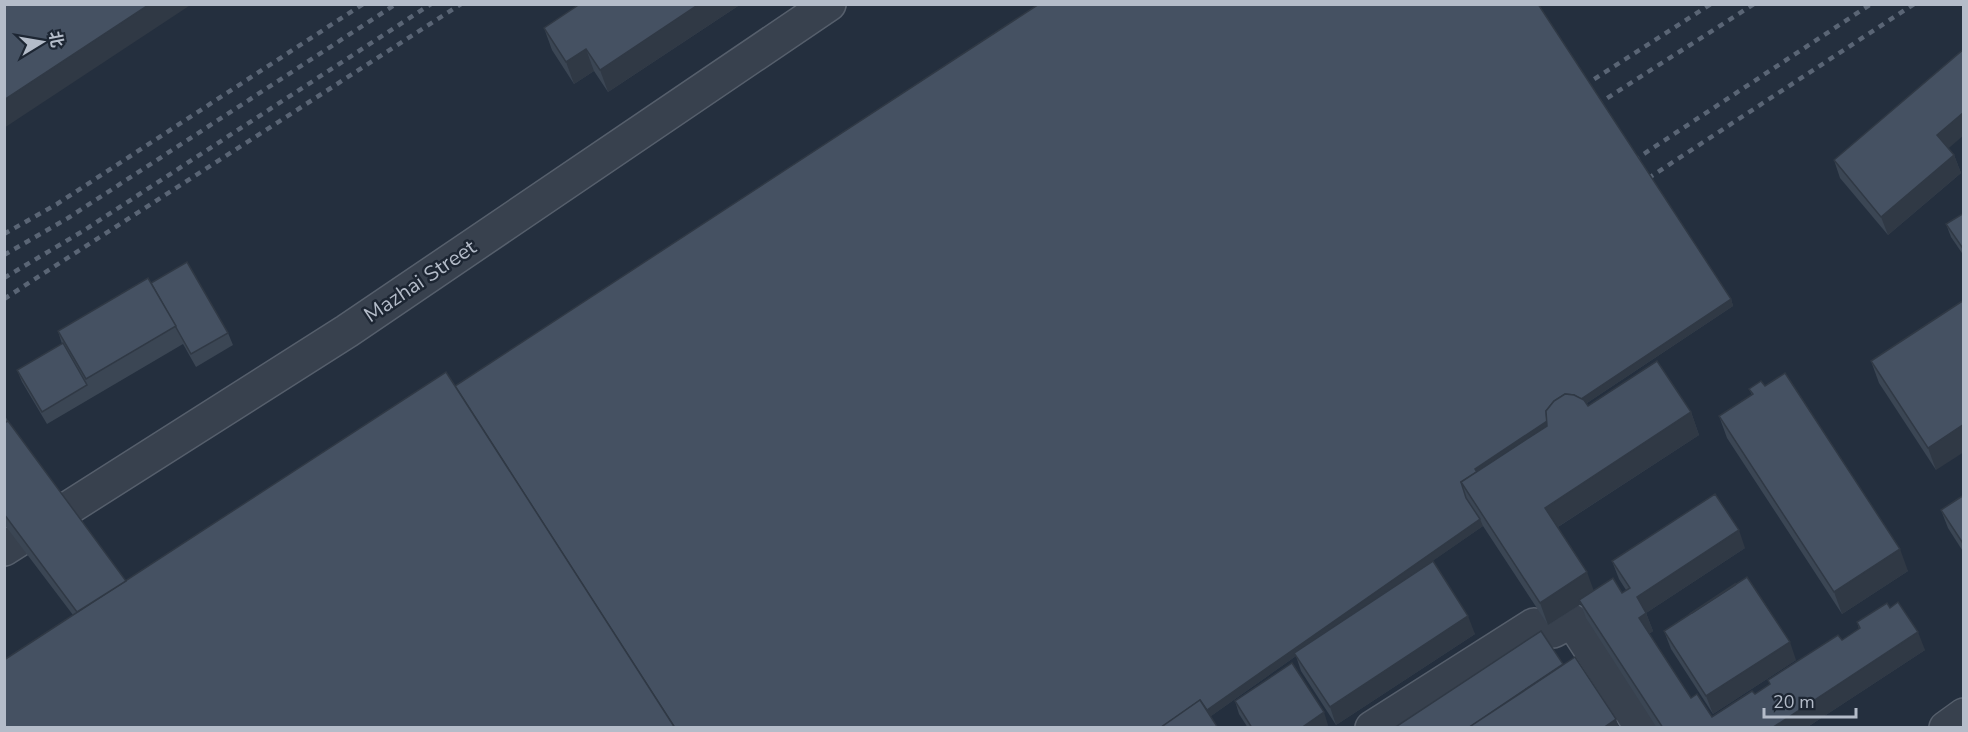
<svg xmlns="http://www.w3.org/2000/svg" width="1968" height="732" font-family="'Nunito Sans','Noto Sans SC',sans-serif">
<rect width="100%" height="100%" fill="#242f3e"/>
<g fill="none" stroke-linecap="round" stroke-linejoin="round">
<defs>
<g id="minor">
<path d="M4,549l343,-218 482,-327"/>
<path d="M1372,728l162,-103 19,6 19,-10 70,107"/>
<path d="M1946,728l18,-13"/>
</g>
</defs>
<use href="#minor" stroke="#565f6c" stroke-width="36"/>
<use href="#minor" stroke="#38414e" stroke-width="33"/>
<g stroke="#5a6575" stroke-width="4.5" stroke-dasharray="6 6" stroke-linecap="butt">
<path d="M1574,92l137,-88"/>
<path d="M1587,111l167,-107"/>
<path d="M1624,167l247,-163"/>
<path d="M1638,185l276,-181"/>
<path d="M4,234l53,-30 306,-200"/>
<path d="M4,255l64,-37 328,-214"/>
<path d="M4,278l79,-47 348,-227"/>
<path d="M4,299l457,-295"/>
</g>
</g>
<g fill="#3b4654">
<path d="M580,4h161l-133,88 -14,-21 -20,13 -22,-34 -8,-22z"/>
<path d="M1948,148l6,7 7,18 -73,62 -48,-57 -6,-18z"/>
<path d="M1964,213v43l-13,-19 -5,-13z"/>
<path d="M151,283l77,50 5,12 -37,22 -13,-23 -136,80 -25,-42 -5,-12 45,-26 -4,-13z"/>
<path d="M1731,299l2,7 -146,97 1,3 103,6 8,23 -141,92 35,63 29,3 4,-3 -7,-11 -7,-18 133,-13 -99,65 7,18 -4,3 42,64 21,19 43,-23 15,-10 -2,-4 74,-40 17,-11 -2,-7 68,28 -119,78h-149l-71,-110 -5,-14 -33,21 -65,-99 -74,51 66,57 -139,91 -35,-54 -5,-15 -85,60 -1138,-101 -69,-91v-110l4,7 118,160 329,-195z"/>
<path d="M1964,300l-28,170 -57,-87 -8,-22z"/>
<path d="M1749,389l159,182 -66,43 -115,-176 -8,-22 33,-21z"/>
<path d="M1964,495v58l-16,-25 -7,-18z"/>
<path d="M1664,631l132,29 -83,54 -42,-65z"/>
<path d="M1235,701l93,24 -4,3h-76l-9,-14z"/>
</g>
<g fill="#303945">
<path d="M150,4h42l-188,124v-28z"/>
<path d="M699,4h42l-133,88 -8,-22z"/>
<path d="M586,49l8,22 -20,13 -8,-22z"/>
<path d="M1964,112v23l-21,18 -6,-18z"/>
<path d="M1954,155l7,18 -73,62 -7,-18z"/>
<path d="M1731,299l2,7 -256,170 -2,-7z"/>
<path d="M1691,412l8,23 -146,95 -8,-22z"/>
<path d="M1964,424v28l-28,18 -8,-22z"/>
<path d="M1480,519l3,7 -187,130 -2,-3 2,3 -102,72h-12z"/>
<path d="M1739,530l6,18 -99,65 7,18 -7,5 -7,-18 -2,-21z"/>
<path d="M1900,549l8,22 -66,43 -8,-22z"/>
<path d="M1587,572l8,22 -16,6 2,4 -33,21 -8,-22z"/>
<path d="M1468,616l7,18 -139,91 -6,-18z"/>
<path d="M1918,632l7,18 -119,78h-34z"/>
<path d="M1790,642l6,18 -83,54 -7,-18z"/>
<path d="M1324,712l4,13 -4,3h-23z"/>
<path d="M1616,719l3,9h-16z"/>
</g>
<g fill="#455162" stroke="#303945" stroke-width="1.5">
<path d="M4,4h146l-146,96z"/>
<path d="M580,4h119l-99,66 -14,-21 -20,13 -22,-34z"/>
<path d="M1039,4h499l193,295 -150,100 -7,-4 -9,-1 -11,7 -8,10 1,10 -72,48 2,3 -16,10 5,16 14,21 -273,191 -7,-10 -40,28h-485l-220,-342z"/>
<path d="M1964,49v63l-27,23 17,20 -73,62 -47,-57z"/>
<path d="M1964,213v37l-18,-26z"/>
<path d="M187,262l41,71 -37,21 -40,-71z"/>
<path d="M148,278l28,48 -90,53 -28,-48z"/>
<path d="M1964,300v124l-36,24 -57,-87z"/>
<path d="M63,343l24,42 -45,27 -25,-42z"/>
<path d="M1657,361l34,51 -146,96 42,64 -47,31 -79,-121 86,-56 -1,-15 8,-10 11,-7 9,1 10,5 4,6z"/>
<path d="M446,372l229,356h-671v-68z"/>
<path d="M1785,373l115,176 -66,43 -115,-176 34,-22 -4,-5 12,-8 4,5z"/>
<path d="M8,421l118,160 -49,31 -73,-98v-91z"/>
<path d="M1715,494l24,36 -102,67 9,16 -7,5 52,80 6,-4 15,23 40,-26 3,3 15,-10 -2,-4 70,-45 4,5 18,-12 -3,-6 30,-19 3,5 8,-6 20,30 -146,96h-109l-84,-128 34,-22 9,15 8,-5 -18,-27z"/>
<path d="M1964,495v50l-23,-35z"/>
<path d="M1433,561l35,55 -138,91 -36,-54z"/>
<path d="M1747,577l43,65 -84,54 -42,-65z"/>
<path d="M1735,584v1l-43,28h-1z"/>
<path d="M1541,631l22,33 -95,64h-74z"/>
<path d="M1575,657l41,62 -13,9h-135z"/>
<path d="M1292,663l32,49 -23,16h-49l-17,-27z"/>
<path d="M1200,700l18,28h-58z"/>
</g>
<g text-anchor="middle" stroke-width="5" stroke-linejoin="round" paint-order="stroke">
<g font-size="21" fill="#b4bcc9" stroke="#1d2633">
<text transform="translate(420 281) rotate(-34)" y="7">Mazhai Street</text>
</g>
</g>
<rect width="1968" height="732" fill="none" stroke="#b4bcc9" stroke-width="12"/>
<g transform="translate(42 42) rotate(79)" stroke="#1d2633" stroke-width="4.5" paint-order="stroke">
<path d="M0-4.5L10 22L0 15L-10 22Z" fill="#b4bcc9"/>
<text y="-9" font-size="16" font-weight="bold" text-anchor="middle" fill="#b4bcc9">北</text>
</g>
<path d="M1764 708v9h92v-9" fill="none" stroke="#b4bcc9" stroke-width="3"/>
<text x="1773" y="708" font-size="18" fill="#b4bcc9" stroke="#1d2633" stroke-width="4.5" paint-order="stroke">20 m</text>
</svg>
